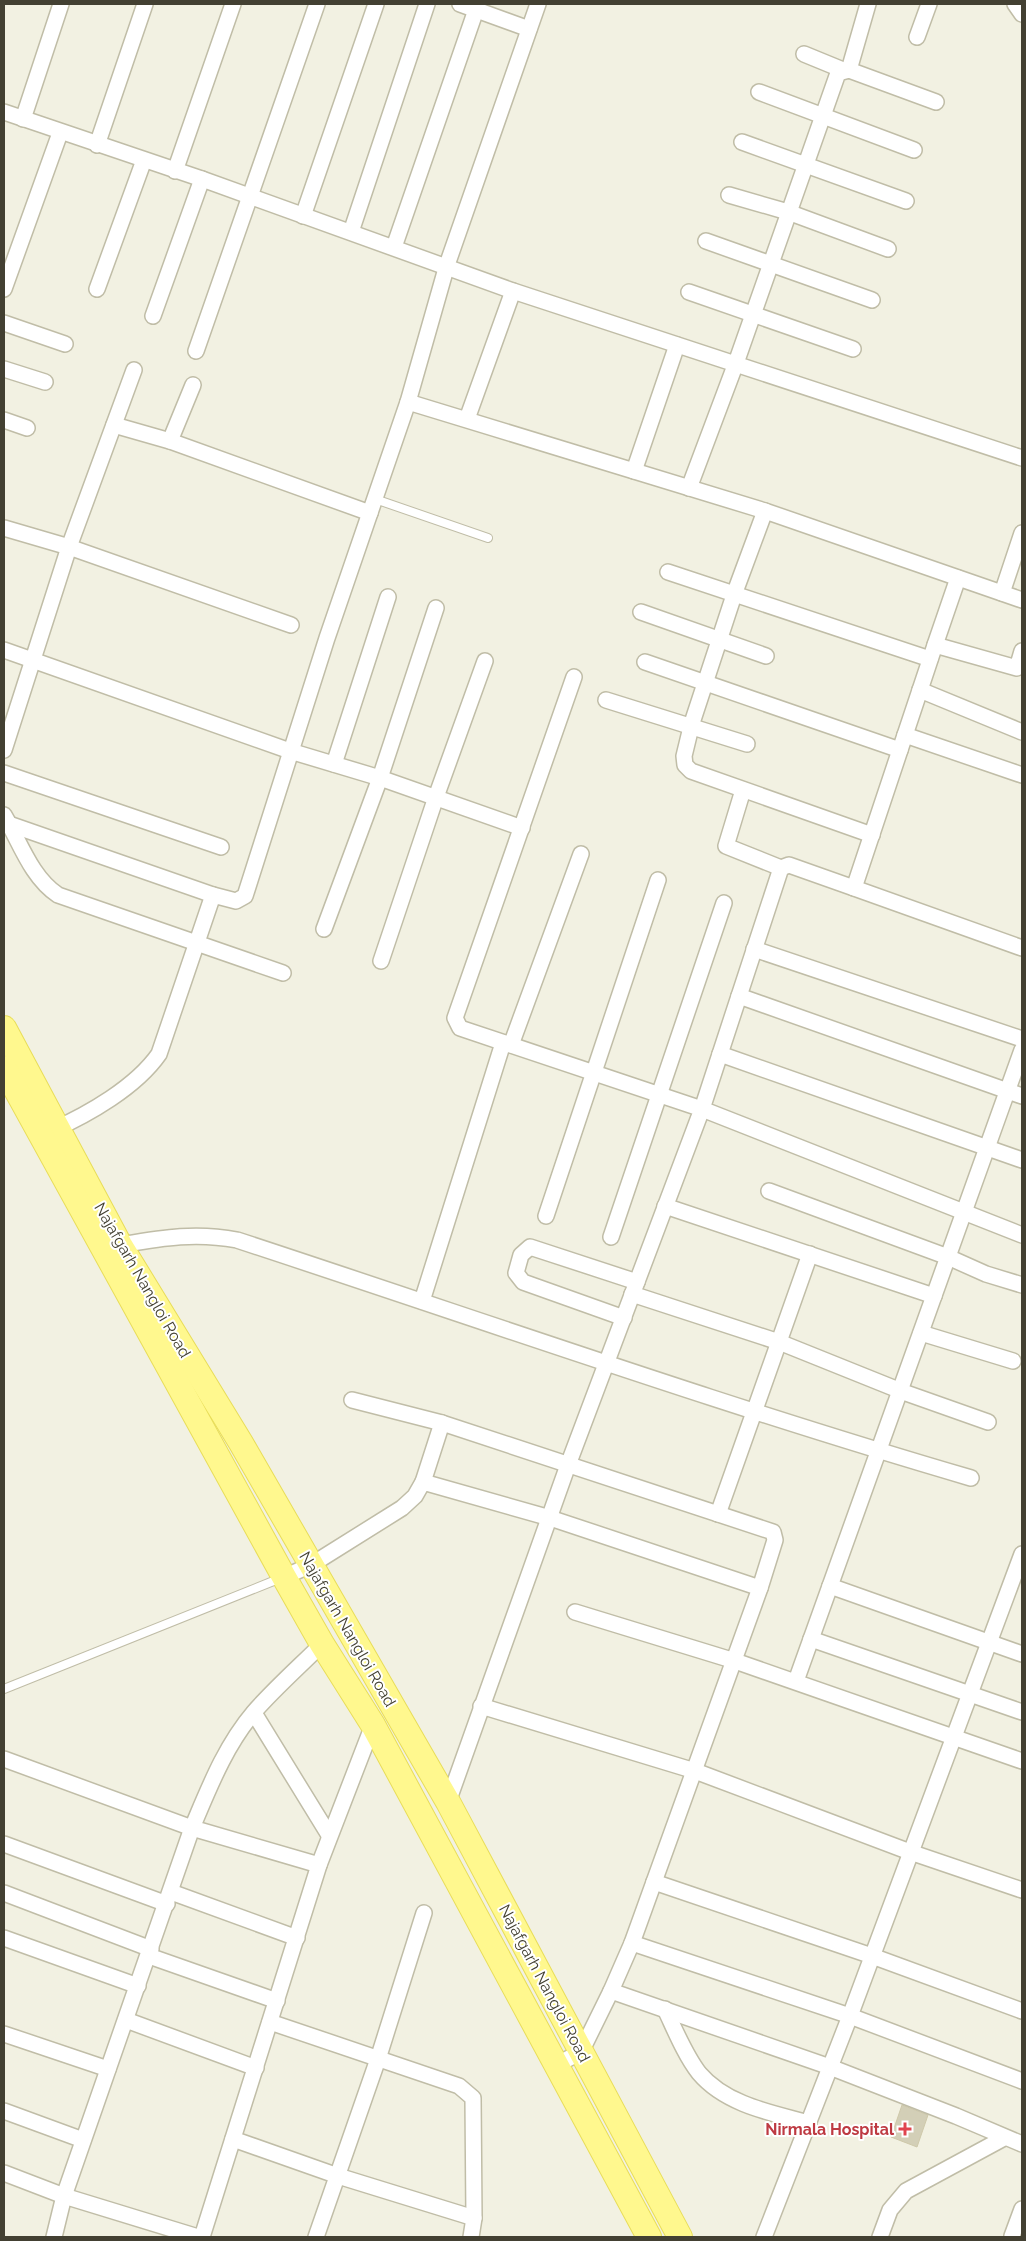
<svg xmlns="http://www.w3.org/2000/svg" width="1026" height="2241" font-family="Raleway,sans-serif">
<rect width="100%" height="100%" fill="#f2f1e2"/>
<path fill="#d3cfb7" stroke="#cfc9aa" d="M902,2105l26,10 -11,32 -26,-10z"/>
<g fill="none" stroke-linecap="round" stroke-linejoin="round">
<defs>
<g id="lane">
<path d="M375,499l113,39"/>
<path d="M4,1689l277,-111"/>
</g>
<g id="street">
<path d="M460,4l69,25"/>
<path d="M1015,4l7,10"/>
<path d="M917,37l12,-33"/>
<path d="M804,54l39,16"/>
<path d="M849,70l19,-66"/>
<path d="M759,92l155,58"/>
<path d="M4,112l198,67 311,112 509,167"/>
<path d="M23,119l38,-115"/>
<path d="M742,142l164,59"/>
<path d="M97,145l48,-141"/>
<path d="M175,171l58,-167"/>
<path d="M729,195l59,17 100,37"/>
<path d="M303,216l73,-212"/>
<path d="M351,232l76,-228"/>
<path d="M706,241l166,59"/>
<path d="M394,247l84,-243"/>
<path d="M4,289l56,-156"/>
<path d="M97,289l47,-129"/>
<path d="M689,292l164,57"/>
<path d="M153,316l49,-137"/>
<path d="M4,323l61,21"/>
<path d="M196,351l121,-347"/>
<path d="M4,369l41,13"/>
<path d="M408,402l357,109"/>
<path d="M467,419l46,-128"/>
<path d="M4,420l23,8"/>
<path d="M114,425l56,16 200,72"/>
<path d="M170,441l23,-56"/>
<path d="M634,471l43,-126"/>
<path d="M689,488l47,-125 102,-290 11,-3 87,32"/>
<path d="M4,528l65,19 222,78"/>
<path d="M668,572l262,87"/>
<path d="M1002,593l20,-60"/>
<path d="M641,612l125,44"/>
<path d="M935,645l23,-67"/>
<path d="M4,650l286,101 90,27 142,50"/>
<path d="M1022,651l-5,17 -82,-23 -81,243 -65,-23 -8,3 -79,241 320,126"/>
<path d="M645,662l255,88"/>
<path d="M920,690l102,42"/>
<path d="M606,700l141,44"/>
<path d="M905,735l117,40"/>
<path d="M4,750l65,-203 65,-177"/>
<path d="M334,764l54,-167"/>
<path d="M4,773l217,74"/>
<path d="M743,790l-17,56 55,22"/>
<path d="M4,815c16,27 27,62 54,80l225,78"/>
<path d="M9,824l204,71"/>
<path d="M872,835l-181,-64 -6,-6 -1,-9 8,-33 43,-131 30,-81 257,89"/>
<path d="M854,888l168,60"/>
<path d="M324,929l56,-151 56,-170"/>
<path d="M754,949l268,90"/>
<path d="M381,961l55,-164 49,-136"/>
<path d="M739,996l283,100"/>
<path d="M511,1045l70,-191"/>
<path d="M720,1054l302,106"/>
<path d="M51,1131c38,-17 85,-44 108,-77l54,-159 23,6 9,-5 82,-258 81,-236 39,-137 91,-261"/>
<path d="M769,1191l179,66 38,17 36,11"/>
<path d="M665,1206l269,90"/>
<path d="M546,1216l112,-336"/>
<path d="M611,1237l113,-334"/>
<path d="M120,1245c42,-7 75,-13 117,-5 244,80 487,166 734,238"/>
<path d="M632,1294l147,48 127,51 82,29"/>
<path d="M422,1301l81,-258"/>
<path d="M624,1318l-101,-36 -7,-9 5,-18 9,-8 107,35"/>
<path d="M921,1333l92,28"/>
<path d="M352,1400l90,23 331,109 2,8 -15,48 -128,355 -21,48 -30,61 -25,13"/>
<path d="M423,1482l19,-59"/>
<path d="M718,1514l92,-260"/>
<path d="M284,1577l27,-12 91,-57 13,-12 8,-14 127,36 210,70"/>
<path d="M830,1586l192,68"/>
<path d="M575,1612l160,49 287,100"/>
<path d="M811,1639l211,73"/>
<path d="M796,1681l226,-631"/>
<path d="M481,1706l214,65 215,81 112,38"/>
<path d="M254,1713l75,122"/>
<path d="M4,1759l188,69 127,37"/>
<path d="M448,1802l120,-337 134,-356 -242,-81 -5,-10 119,-341"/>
<path d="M4,1844l163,60"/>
<path d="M654,1882l218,74 150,55"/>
<path d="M171,1892l126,46"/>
<path d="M4,1893l147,56"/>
<path d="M4,1938l134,48"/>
<path d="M632,1943l218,73 172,65"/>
<path d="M149,1956l128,45"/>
<path d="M611,1991l219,76 126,49 66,28"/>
<path d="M665,2009c10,21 20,46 34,64 27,32 73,40 110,50"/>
<path d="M126,2020l130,48"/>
<path d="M270,2022l189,64 14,12 1,120 -3,19"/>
<path d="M4,2034l104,35"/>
<path d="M4,2111l79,29"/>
<path d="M233,2139l105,37 136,42"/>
<path d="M4,2173l60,23 134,41"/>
<path d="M1012,2236l10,-27"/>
<path d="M54,2237l10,-41 128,-368c17,-40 33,-82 62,-116 21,-24 46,-46 68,-68"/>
<path d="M202,2237l117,-372 54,-140"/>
<path d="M316,2237l62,-178 46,-146"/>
<path d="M764,2237l86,-221 172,-462"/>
<path d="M880,2237l10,-27 16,-19 98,-53"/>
</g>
<g id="primary">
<path d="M4,1028l116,217 121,198 207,359 232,435"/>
<path d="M4,1068l280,509 38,67 51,81 276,512"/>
</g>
</defs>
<use href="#lane" stroke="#c0bda7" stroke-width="10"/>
<use href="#street" stroke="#c0bda7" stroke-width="18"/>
<use href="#primary" stroke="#e8dd59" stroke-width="26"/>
<use href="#lane" stroke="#fff" stroke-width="8"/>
<use href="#street" stroke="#fff" stroke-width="15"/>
<use href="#primary" stroke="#fff88e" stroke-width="24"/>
</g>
<path fill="#e0444e" stroke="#fff" stroke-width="2" d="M902.5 2121.5h5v5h5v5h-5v5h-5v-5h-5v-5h5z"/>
<g text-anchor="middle" stroke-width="4" stroke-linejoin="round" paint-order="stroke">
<g font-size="16" fill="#434032" stroke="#fff">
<text transform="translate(143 1280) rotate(60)" y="6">Najafgarh Nangloi Road</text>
<text transform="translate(348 1629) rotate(60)" y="6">Najafgarh Nangloi Road</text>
<text transform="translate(545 1983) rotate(62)" y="6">Najafgarh Nangloi Road</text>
</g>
<g font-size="16" font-weight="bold" fill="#be3a42" stroke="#fff" text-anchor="end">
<text x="894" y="2135">Nirmala Hospital</text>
</g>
</g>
<rect width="1026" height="2241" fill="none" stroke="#434032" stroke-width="10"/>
</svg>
